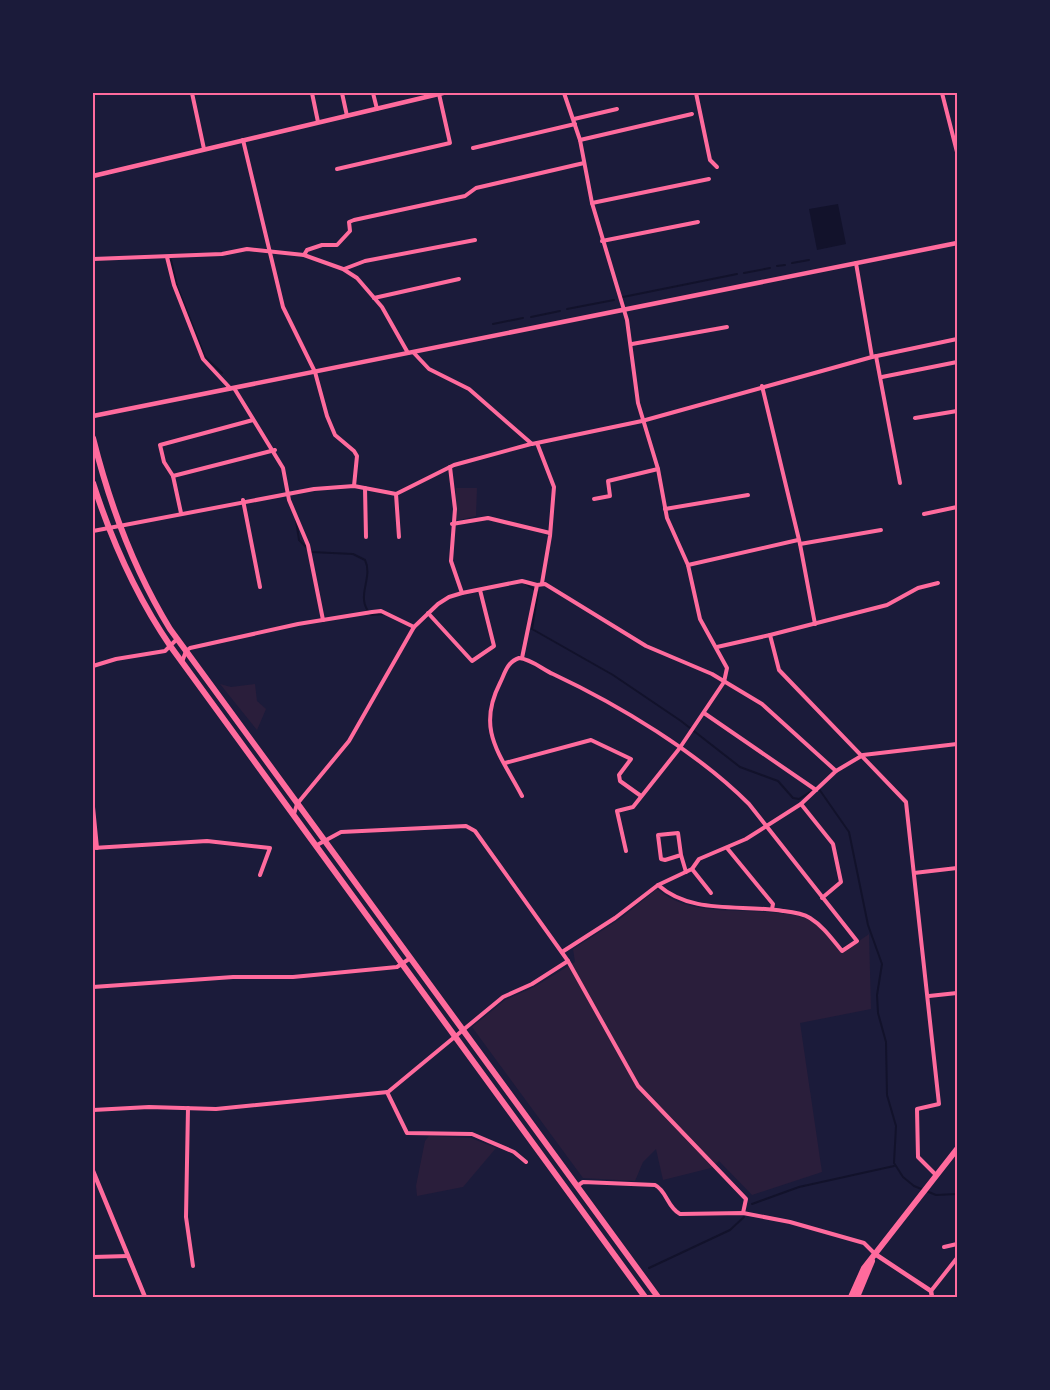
<svg xmlns="http://www.w3.org/2000/svg" width="1050" height="1390" font-family="Quicksand,sans-serif">
<rect width="100%" height="100%" fill="#1b1b3a"/>
<g fill="#2a1e3b">
<path d="M456,488h21l-1,28 -21,5z"/>
<path d="M220,684l11,3 24,-3 2,17 9,8 -9,21z"/>
<path d="M657,889c32,28 81,19 121,24 10,1 22,2 31,7 14,8 23,21 33,33l27,-19 2,75 -71,14 22,149 -70,23 -33,-34 -8,7 -48,12 -7,-31 -13,13 -8,19 -52,-3 -111,-151 33,-27 29,-13 41,-25 -2,-13 47,-30z"/>
<path d="M429,1136l42,2 25,10 -33,39 -46,9 -1,-10 9,-45z"/>
</g>
<path fill="#12122b" d="M838,204l8,40 -29,6 -8,-41z"/>
<g fill="none" stroke-linecap="round" stroke-linejoin="round">
<g stroke="#12122b" stroke-width="2">
<path d="M171,260l6,26 28,71 17,16"/>
<path d="M792,263l17,-3"/>
<path d="M777,266l8,-1"/>
<path d="M744,273l26,-5"/>
<path d="M623,297l114,-23"/>
<path d="M567,309l47,-9"/>
<path d="M531,317l29,-6"/>
<path d="M493,324l30,-6"/>
<path d="M296,520l3,20 12,12 42,2 12,6c9,18 -11,37 6,55l14,-1"/>
<path d="M526,584l12,8 -6,37 81,46 68,46 59,46 38,14 15,17 6,1 14,-9"/>
<path d="M819,789l30,43 19,93 14,39 -5,31 1,18 8,29 1,53 9,31 -2,37 9,14 11,9 22,9 21,-1"/>
<path d="M752,1204l47,-17 95,-21"/>
<path d="M649,1268l81,-38 14,-13"/>
</g>
<g stroke="#ff6b9d" stroke-width="4">
<path d="M192,93l12,56"/>
<path d="M312,93l6,29"/>
<path d="M342,93l5,23"/>
<path d="M373,93l4,16"/>
<path d="M564,93l16,47 12,63 35,117 11,83 20,66 9,49 21,47 12,54 27,49 -3,14 -45,67 -46,58 -16,4 9,40"/>
<path d="M696,93l14,67 7,7"/>
<path d="M942,93l15,59"/>
<path d="M574,119l43,-10"/>
<path d="M243,140l40,167 32,65 12,44 8,19 19,16 3,5 -3,30"/>
<path d="M580,140l112,-26"/>
<path d="M473,148l102,-24"/>
<path d="M337,169l113,-26 -11,-49"/>
<path d="M592,203l117,-24"/>
<path d="M602,241l96,-19"/>
<path d="M304,255l3,-5 15,-5h15l13,-14 -1,-9 5,-2 111,-24 11,-8 108,-25"/>
<path d="M167,257l7,28 29,74 27,29"/>
<path d="M93,259l129,-5 25,-5 57,6 39,14 14,9 25,29 26,46"/>
<path d="M856,263l16,94"/>
<path d="M344,269l21,-8 110,-21"/>
<path d="M374,298l85,-19"/>
<path d="M632,344l95,-17"/>
<path d="M413,352l16,17 40,20 63,55 110,-23 230,-64 85,-18"/>
<path d="M876,356l24,127"/>
<path d="M882,377l75,-15"/>
<path d="M762,386l38,158 15,80"/>
<path d="M234,388l49,80 6,32 19,45 15,75"/>
<path d="M915,418l42,-7"/>
<path d="M537,443l17,44 -4,49 -8,47"/>
<path d="M173,476l102,-26"/>
<path d="M365,488l1,49"/>
<path d="M396,494l3,43"/>
<path d="M594,499l16,-3 -2,-15 50,-12"/>
<path d="M243,500l17,87"/>
<path d="M665,509l83,-14"/>
<path d="M181,513l-8,-37 -9,-14 -4,-17 93,-25"/>
<path d="M924,514l33,-7"/>
<path d="M452,524l36,-6 62,15"/>
<path d="M93,531l221,-42 40,-3 42,8 58,-29 77,-21"/>
<path d="M800,544l81,-14"/>
<path d="M688,565l110,-25"/>
<path d="M462,593l60,-12 15,4"/>
<path d="M428,613l44,48 22,-15 -14,-56"/>
<path d="M770,635l117,-30 31,-17 20,-5"/>
<path d="M717,647l53,-12 9,35 127,132 33,302 -22,5 1,48 18,18"/>
<path d="M522,658l15,-73 8,-1 101,62 66,28 50,30 74,67"/>
<path d="M182,662l4,-11 4,-3 108,-24 74,-12 9,-1 33,16"/>
<path d="M93,666l23,-7 49,-8 12,-12"/>
<path d="M704,713l112,77"/>
<path d="M505,763l86,-23 40,19 -12,16 1,6 21,15"/>
<path d="M522,796c-22,-42 -46,-66 -22,-113 5,-10 7,-21 19,-25 12,1 23,11 34,16 66,31 144,78 196,130l108,137 -15,10c-10,-12 -19,-25 -32,-33 -8,-5 -18,-6 -27,-7 -43,-7 -91,4 -125,-26l-43,33 -53,34"/>
<path d="M801,804l32,40 8,38 -19,16"/>
<path d="M93,807l4,41"/>
<path d="M294,814l3,-10 52,-63 65,-114 24,-23 11,-7 13,-4 -11,-32 4,-52 -5,-42"/>
<path d="M93,848l114,-7 63,7 -10,27"/>
<path d="M727,848l46,56 -1,5"/>
<path d="M681,855l-3,-22 -20,2 3,24 4,1 16,-5 5,17"/>
<path d="M692,869l19,24"/>
<path d="M914,873l43,-5"/>
<path d="M658,885l34,-16 7,-10 47,-20 55,-35 35,-33 27,-16 94,-11"/>
<path d="M568,961l70,125 108,113 -3,14"/>
<path d="M93,987l140,-10h60l104,-10 12,-8"/>
<path d="M929,996l28,-3"/>
<path d="M387,1092l20,41 65,1 42,18 12,10"/>
<path d="M188,1108l-2,109 7,49"/>
<path d="M93,1110l56,-3 67,2 172,-17 115,-95 29,-13 36,-23 -93,-130 -9,-5 -125,6 -24,13"/>
<path d="M577,1186l6,-4 72,3c12,6 12,22 25,29l63,-1 47,9 74,21 11,11"/>
<path d="M944,1247l13,-3"/>
<path d="M93,1257l35,-1"/>
<path d="M931,1291l26,-33"/>
</g>
<g stroke="#ff6b9d" stroke-width="4.5">
<path d="M93,176l350,-83"/>
<path d="M93,416l864,-173"/>
<path d="M93,1171l52,126"/>
<path d="M875,1254l56,37 1,6"/>
</g>
<g stroke="#ff6b9d" stroke-width="6">
<path d="M93,438c17,68 41,132 77,191l488,668"/>
<path d="M93,483c19,59 43,113 78,164l474,650"/>
<path d="M851,1297l13,-29 93,-119"/>
<path d="M857,1297l15,-36"/>
</g>
</g>
<rect width="1050" height="1390" fill="none" stroke="#1b1b3a" stroke-width="189"/>
<rect x="94" y="94" width="862" height="1202" fill="none" stroke="#ff6b9d" stroke-width="2"/>
</svg>
